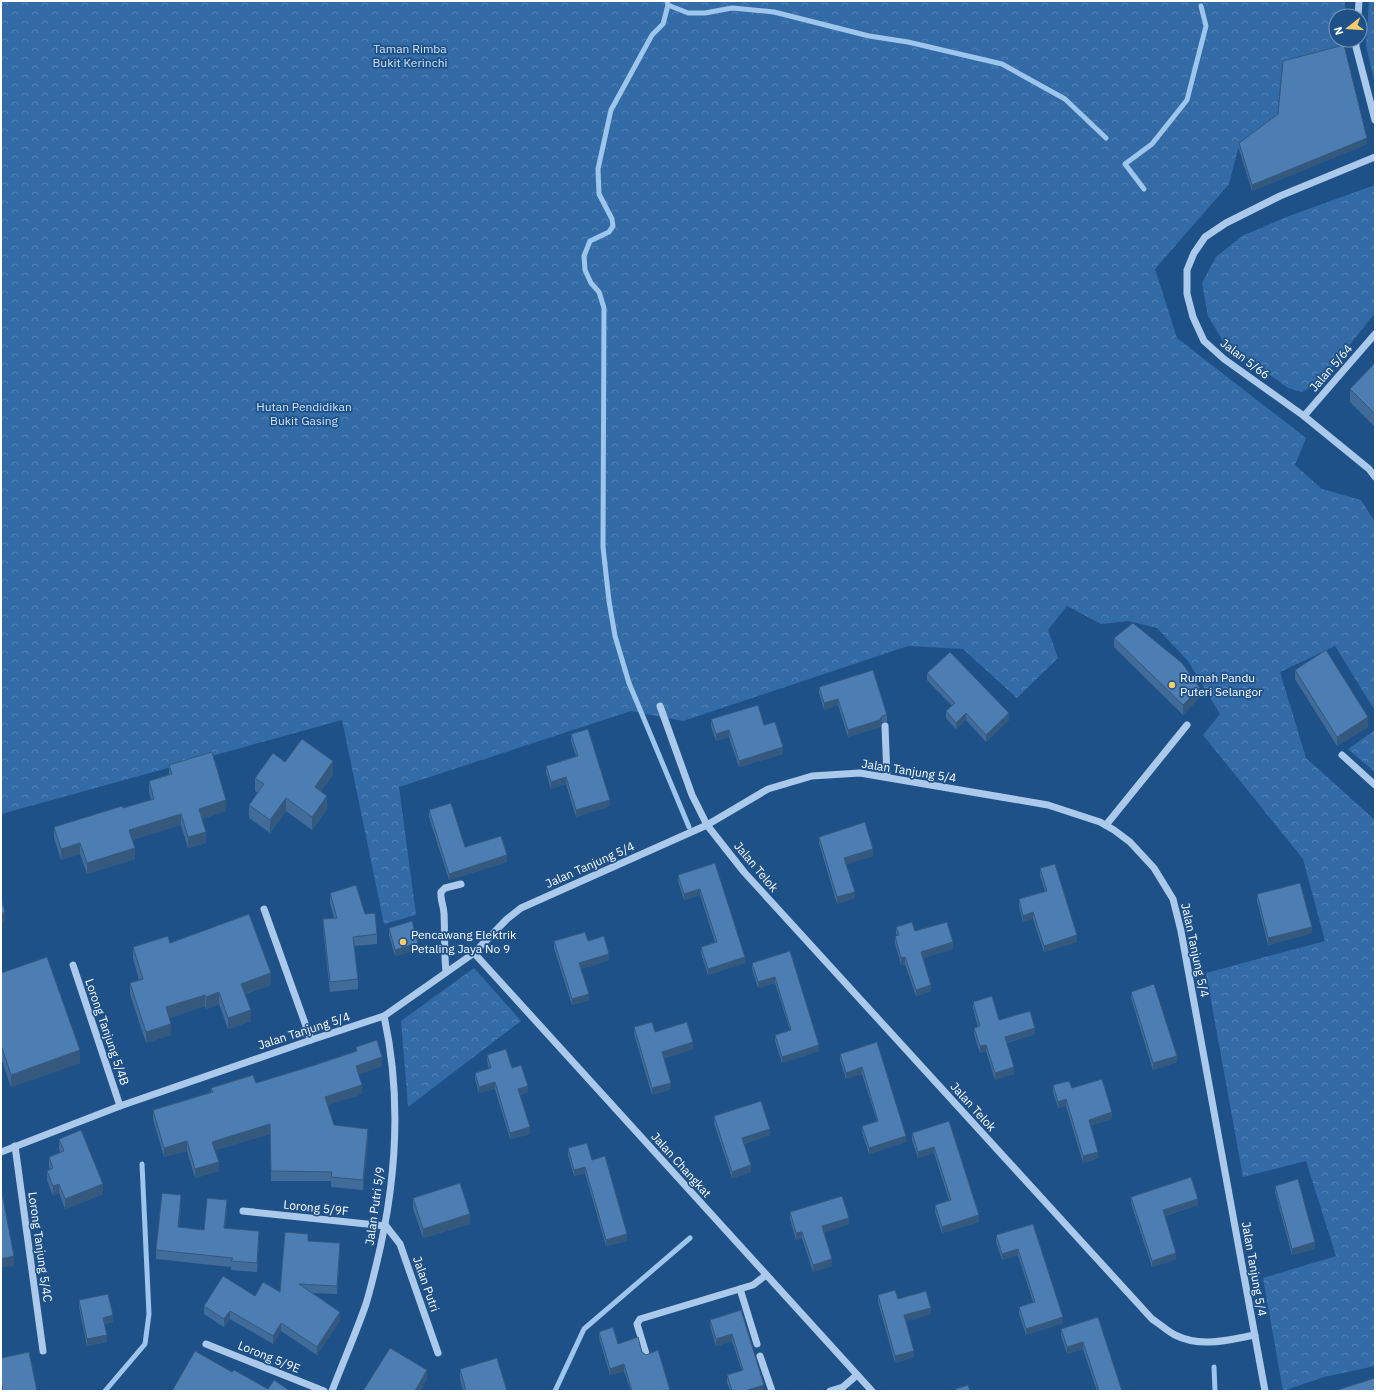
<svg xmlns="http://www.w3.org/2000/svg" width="1376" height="1392" font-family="'IBM Plex Sans',sans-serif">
<defs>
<pattern id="forest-crowns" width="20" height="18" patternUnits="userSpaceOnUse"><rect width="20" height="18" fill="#336ba7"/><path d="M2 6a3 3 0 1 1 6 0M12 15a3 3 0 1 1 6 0" fill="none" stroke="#5281b4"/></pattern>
</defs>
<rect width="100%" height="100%" fill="#1f5189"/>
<g fill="url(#forest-crowns)">
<path d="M1,1h1344v15h-9v24h8v9l-62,17 -5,54 -39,29 -9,35 -74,85 22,69 129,100 -11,27 27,24 39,11 14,22v189l-40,-65 -55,26 26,86 69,62v546l-51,11 -41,14 -20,-113 73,-22 -30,-95 -63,16 -37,-204 119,-32 -22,-82 -100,-124 17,-21 -32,-53 -31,-33 -29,-7 -27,3 -34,-18 -19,24 10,28 -41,40 -54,-49 -55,-3 -225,75 -52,-10 -232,76 17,128 -32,9 -42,-204 -341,94z"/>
<path d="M1369,1h6v83l-9,-38z"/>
<path d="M1375,185v128l-55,69 -18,10 -14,-4 -65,-47 -15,-25 -6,-33 14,-26 26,-21 47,-20z"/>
<path d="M1375,730v42l-27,-23z"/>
<path d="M474,968l47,53 -113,86 -7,-86z"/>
</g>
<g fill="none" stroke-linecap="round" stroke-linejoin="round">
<g stroke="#9ec5ec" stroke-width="5">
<path d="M667,1l1,4 -5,19 -11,11 -41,75 -13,59 1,25 13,25 1,7 -4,6 -19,9 -6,15 1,14 6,13 8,9 5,16 -1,239 6,54 6,35 14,47 60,144"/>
<path d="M668,5l20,8h17l27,-5 42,4 95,24 39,6 94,22 63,35 41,39"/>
<path d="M1144,189l-19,-25 27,-20 35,-44 19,-74 -5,-20"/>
<path d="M1214,1367l1,24"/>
<path d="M105,1391l40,-47 4,-30 -7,-150"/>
<path d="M555,1391l29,-62 106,-91"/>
</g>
<g stroke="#abcaeb" stroke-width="7">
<path d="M1358,16l1,-15"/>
<path d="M1356,40v7l19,73"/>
<path d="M1375,157l-95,39 -54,27 -21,14 -11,16 -7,17v24l6,23 11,24 20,18 80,57 65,53 6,8"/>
<path d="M1304,416l71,-82"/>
<path d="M660,706l32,89 15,30 37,47 408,447c8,5 15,12 23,16 26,13 53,5 80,0"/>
<path d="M885,726l2,51"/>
<path d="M1342,755l33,30"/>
<path d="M1106,825l81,-100"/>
<path d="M264,909l47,131"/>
<path d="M474,953l398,438"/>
<path d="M73,965l47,141"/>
<path d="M446,972c-2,-20 -1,-39 -2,-58 0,-8 -4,-14 -3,-22l4,-4 16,-4"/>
<path d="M15,1146l28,205"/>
<path d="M1,1152l119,-46 191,-66 73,-24 90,-63 33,-34 14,-11 186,-83 61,-36 44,-13 48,-3 188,32 52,17 14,8 16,12 24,26 19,31 8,32 84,460"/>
<path d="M243,1211l143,15 14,18 38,109"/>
<path d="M740,1289l17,55"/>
<path d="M206,1344l118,47"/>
<path d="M760,1356l12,35"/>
<path d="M647,1357l-10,-33 3,-5 113,-34 13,-10"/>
<path d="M332,1391c11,-29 24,-58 34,-87 4,-13 7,-26 10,-38 20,-81 26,-168 8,-250"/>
<path d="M830,1391l13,-4 14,-12"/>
</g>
</g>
<g fill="#416c9a">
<path d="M1278,114l89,30 -115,47 -13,-42v-6z"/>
<path d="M1375,363v64l-25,-25v-13z"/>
<path d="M1114,638l86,59 -17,18 -69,-68z"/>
<path d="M1295,670l73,57 -31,19 -42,-67z"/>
<path d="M927,673l82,47 -23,22 -20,-22 -10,9 -10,-11v-7l6,-5 -25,-26z"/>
<path d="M819,687l68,28v7h-5l-2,5 -32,10 -10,-32 -14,5 -5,-17z"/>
<path d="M711,719l53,6 19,29 -44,13 -10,-30 -13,4 -5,-15z"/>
<path d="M571,734l39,72 -34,11 -10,-33 -15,5 -5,-17v-6l30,-10 -5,-15z"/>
<path d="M285,762l48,12 -13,18 7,17 -15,21 -26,-19 -16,22 -21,-15v-13l9,-12 -3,-2v-13z"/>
<path d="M169,765l57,46 -24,8 4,24 -18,5 -7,-23 -49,15 3,19 -48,15 -7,-20 -19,6 -7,-22v-11l69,-19 28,-8 -2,-8v-11l20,-7z"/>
<path d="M429,810l36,37 42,15 -58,18 -20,-63z"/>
<path d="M819,837l54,19 -27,8 9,34 -18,6 -18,-61z"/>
<path d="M715,863l30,100 -37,12 -7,-22v-6l14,-5 -15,-47 -16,5 -6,-19v-6z"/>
<path d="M1040,868l37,74 -33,10 -11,-33 -10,3 -4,-16v-7l26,-8 -5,-16z"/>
<path d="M330,893l35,21 12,20v10l-23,2 4,33v10l-28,3 -7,-64v-9l11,-1 -4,-15z"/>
<path d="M1257,894l55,39 -44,12 -11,-44z"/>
<path d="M896,927l19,4 38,18 -30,9 8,33 -15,5 -11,-32 -4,1 -6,-22v-7h2l-1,-3z"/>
<path d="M389,928l29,21 -23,7 -6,-21z"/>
<path d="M554,941h34l21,19 -28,9 8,31 -17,5 -18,-57z"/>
<path d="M170,943l101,42 -26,9 6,27 -23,8 -9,-25 -13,5 -1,-3 -36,12 2,17 -25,8 -16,-49v-11l9,-3 -6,-22v-11z"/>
<path d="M790,951l29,100 -37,12 -7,-22v-6l15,-5 -15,-47 -17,5 -6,-19v-6z"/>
<path d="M1,973l79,90 -69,24 -10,-29z"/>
<path d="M1131,992l46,70 -24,8 -22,-72z"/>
<path d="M973,1002l26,18 36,14 -28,9 7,31 -19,6 -9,-29 -6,2 -6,-19v-6l4,-1 -5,-19z"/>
<path d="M634,1027l21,5 38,17 -29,9 7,31 -19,6 -18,-61z"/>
<path d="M877,1042l29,100 -37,12 -7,-22v-6l15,-5 -15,-47 -16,5 -6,-19v-6z"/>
<path d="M356,1047l26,19 -23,8 3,20 -34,11 6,20 34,13 -5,52 -32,-3v-6h-60l-1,-47 -55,16 4,21 -24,7 -8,-27 -23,6 -11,-38v-9l58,-18v-4l45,-5 59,-18 41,-14z"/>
<path d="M487,1055l25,13 16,24 -8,3 10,39 -20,5 -15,-50 -16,4 -4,-14v-6l14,-4 -2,-8z"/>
<path d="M1053,1085l59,34 -22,6 8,33 -15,5 -17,-57 -8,2 -5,-16z"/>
<path d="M714,1116l56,19 -26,9 7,28 -19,6 -18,-55z"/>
<path d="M949,1121l30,101 -37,11 -7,-21v-7l14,-5 -15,-47 -16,5 -6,-18v-7z"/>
<path d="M59,1139l44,55 -38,15 -6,-16 -6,3 -6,-16v-9l3,-2 -1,-2v-10l11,-4 -1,-5z"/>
<path d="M568,1148l24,12 35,81 -21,5 -21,-73 -11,3 -6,-21z"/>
<path d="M1275,1186l40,63 -23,6 -17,-63z"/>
<path d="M1131,1197l67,8 -33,11 11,43 -24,8 -21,-64z"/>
<path d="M413,1198l57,26 -47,14 -10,-30z"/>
<path d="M181,1204l-2,23 25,3 23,-21 -2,19 34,12 -2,32 -26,-2v-3l-75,-8v-9z"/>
<path d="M790,1212l59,12 -25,8 8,34 -19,6 -11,-34 -6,2 -6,-21z"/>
<path d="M1033,1224l30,99 -37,12 -7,-21v-7l14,-5 -15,-47 -16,5 -6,-18v-7z"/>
<path d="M308,1241l32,10 -3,43 -25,-1 28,27 -23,35 -36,-24 -8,13 -43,-25 -6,8 -20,-13v-8l76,-14z"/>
<path d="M878,1295l20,4 33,15 -25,7 8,36 -19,6 -17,-61z"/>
<path d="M79,1300l34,22 -9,2 3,18 -20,4 -8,-39z"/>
<path d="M741,1310l23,81h-34l-3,-9v-7l15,-4 -10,-30 -16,5 -6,-20v-6z"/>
<path d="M1098,1317l24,74h-25l-14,-42 -16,5 -6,-19v-6z"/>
<path d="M599,1332l19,12 24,8 28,39h-39l-7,-20 -14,4 -11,-37z"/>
<path d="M1,1358l36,33h-36z"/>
<path d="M460,1369l47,22h-44l-3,-12z"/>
</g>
<g fill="#35587d">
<path d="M1367,138v6l-115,47v-6z"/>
<path d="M1200,688v9l-17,18v-10z"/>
<path d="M838,699v6l-14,5v-7z"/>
<path d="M966,713v7l-10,9v-6z"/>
<path d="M1009,713v7l-23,22v-7z"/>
<path d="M882,716v6l-2,5 -32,10v-7z"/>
<path d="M1368,717v10l-31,19v-9z"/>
<path d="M729,730v7l-13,4v-7z"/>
<path d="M783,747v7l-44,13v-6z"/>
<path d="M333,761v13l-18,26v-13z"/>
<path d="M566,777v7l-15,5v-7z"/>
<path d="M327,796v13l-15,21v-13z"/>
<path d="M286,798v13l-16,22v-13z"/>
<path d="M226,800v11l-27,9v-11z"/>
<path d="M610,800v6l-34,11v-7z"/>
<path d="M181,814v11l-52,16v-11z"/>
<path d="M206,832v11l-18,5v-11z"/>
<path d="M80,843v11l-19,6v-11z"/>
<path d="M135,848v11l-48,15v-11z"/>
<path d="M873,849v7l-29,9v-7z"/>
<path d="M507,855v7l-58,18v-6z"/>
<path d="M700,889v6l-16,5v-6z"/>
<path d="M855,892v6l-18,6v-7z"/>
<path d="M5,912v10l-4,1v-9z"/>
<path d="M1033,912v7l-10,3v-6z"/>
<path d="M1312,927v6l-44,12v-7z"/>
<path d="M1077,935v7l-33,10v-6z"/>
<path d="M953,942v7l-32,10v-7z"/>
<path d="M418,943v6l-23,7v-6z"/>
<path d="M609,954v6l-30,10v-7z"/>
<path d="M745,957v6l-37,12v-6z"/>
<path d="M905,957v7l-4,1v-7z"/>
<path d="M271,973v12l-30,10v-11z"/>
<path d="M775,977v6l-17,5v-6z"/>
<path d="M931,985v6l-15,5v-6z"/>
<path d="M219,992v12l-13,5v-12z"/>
<path d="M589,994v6l-17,5v-6z"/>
<path d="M205,995v11l-39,13v-12z"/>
<path d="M251,1010v11l-23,8v-11z"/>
<path d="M171,1024v11l-25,8v-11z"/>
<path d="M1035,1028v6l-30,9v-6z"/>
<path d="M693,1042v7l-31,9v-6z"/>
<path d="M819,1045v6l-37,12v-6z"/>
<path d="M986,1045v6l-6,2v-7z"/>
<path d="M80,1050v13l-69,24v-12z"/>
<path d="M1177,1056v6l-24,8v-7z"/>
<path d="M382,1057v9l-26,9v-9z"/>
<path d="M862,1067v7l-16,5v-6z"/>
<path d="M1014,1067v7l-19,6v-7z"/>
<path d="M495,1082v7l-16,4v-6z"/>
<path d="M671,1083v6l-19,6v-7z"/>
<path d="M362,1085v9l-37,12v-9z"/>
<path d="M528,1086v6l-10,3v-6z"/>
<path d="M1066,1099v7l-8,2v-6z"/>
<path d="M1112,1112v7l-23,7v-6z"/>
<path d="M270,1124v10l-58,17v-9z"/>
<path d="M530,1127v7l-20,5v-6z"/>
<path d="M368,1129v9l-5,52v-10z"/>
<path d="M770,1129v6l-28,9v-6z"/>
<path d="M906,1136v6l-37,12v-6z"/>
<path d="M187,1141v10l-23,6v-9z"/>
<path d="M934,1147v6l-16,5v-6z"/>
<path d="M1098,1152v6l-15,5v-7z"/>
<path d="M219,1162v9l-24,7v-9z"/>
<path d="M751,1165v7l-19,6v-6z"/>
<path d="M585,1167v6l-11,3v-6z"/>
<path d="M59,1184v9l-6,3v-10z"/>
<path d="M103,1184v10l-38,15v-10z"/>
<path d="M181,1195v9l-3,32v-9z"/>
<path d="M1198,1199v6l-35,11v-6z"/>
<path d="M227,1200v9l-3,28v-9z"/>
<path d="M470,1214v10l-47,14v-9z"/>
<path d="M979,1215v7l-37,11v-6z"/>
<path d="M849,1218v6l-27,9v-7z"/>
<path d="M259,1231v9l-2,32v-9z"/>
<path d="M802,1232v6l-6,2v-7z"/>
<path d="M627,1234v7l-21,5v-6z"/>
<path d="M1315,1242v7l-23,6v-6z"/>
<path d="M340,1243v8l-3,43v-8z"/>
<path d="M1018,1249v6l-16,5v-6z"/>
<path d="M1176,1253v6l-24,8v-6z"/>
<path d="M14,1256v10l-13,2v-9z"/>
<path d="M832,1259v7l-19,6v-7z"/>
<path d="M931,1308v6l-27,8v-7z"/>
<path d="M230,1311v8l-6,8v-8z"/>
<path d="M340,1312v8l-23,35v-8z"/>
<path d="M113,1315v7l-10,2v-6z"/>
<path d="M1063,1317v6l-37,12v-6z"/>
<path d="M281,1323v8l-8,13v-8z"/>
<path d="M732,1334v7l-16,5v-7z"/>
<path d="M107,1335v7l-20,4v-7z"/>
<path d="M1083,1342v7l-16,5v-7z"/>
<path d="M914,1351v6l-19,6v-7z"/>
<path d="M624,1364v7l-14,4v-6z"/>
<path d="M427,1370v10l-6,11h-6z"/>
<path d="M764,1385v6h-20z"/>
</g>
<g fill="#4c7db3" stroke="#35587d">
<path d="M1344,45l23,93 -115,47 -13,-42 39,-29 5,-53z"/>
<path d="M1375,363v51l-25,-25z"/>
<path d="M1133,623l49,40 18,25 -17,17 -69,-67z"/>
<path d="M1326,650l42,67 -31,20 -42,-67z"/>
<path d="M950,652l59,61 -23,22 -20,-22 -10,10 -10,-12 9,-8 -28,-30z"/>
<path d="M873,670l14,45 -5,1 -2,4 -32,10 -10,-31 -14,4 -5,-16z"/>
<path d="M758,705l6,20 11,-3 8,25 -44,14 -10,-31 -13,4 -5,-15z"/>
<path d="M588,729l22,71 -34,10 -10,-33 -15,5 -5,-16 32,-10 -7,-22z"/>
<path d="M302,739l31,22 -18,26 12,9 -15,21 -26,-19 -16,22 -21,-15 15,-21 -9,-6 18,-25 12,9z"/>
<path d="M212,752l14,48 -27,9 7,23 -18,5 -7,-23 -52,16 6,18 -48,15 -7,-20 -19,6 -7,-22 68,-21 1,2 31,-9 -5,-18 23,-7 -3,-9z"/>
<path d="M451,803l14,44 36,-11 6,19 -58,19 -20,-64z"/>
<path d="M865,822l8,27 -29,9 11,34 -18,5 -18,-60z"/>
<path d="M715,863l30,94 -37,12 -7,-22 16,-5 -17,-53 -16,5 -6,-19z"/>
<path d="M1055,864l22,71 -33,11 -11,-34 -10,4 -4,-17 28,-8 -7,-23z"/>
<path d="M1300,883l12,44 -44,11 -11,-44z"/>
<path d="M356,885l9,29 10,-1 2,21 -24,3 5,42 -28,3 -7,-63 14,-1 -7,-25z"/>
<path d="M1,898l4,14 -4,2z"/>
<path d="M249,914l22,59 -30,11 10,26 -23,8 -9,-26 -13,5 -1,-2 -39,12 5,17 -25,8 -16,-49 13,-4 -10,-32 35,-11 2,7z"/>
<path d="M412,921l6,22 -23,7 -6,-22z"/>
<path d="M912,922l3,9 32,-9 6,20 -32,10 10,33 -15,5 -11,-33 -4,1 -6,-22 4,-1 -3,-8z"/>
<path d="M585,932l3,9 16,-5 5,18 -30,9 10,31 -17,5 -18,-58z"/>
<path d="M790,951l29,94 -37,12 -7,-22 16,-5 -16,-53 -17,5 -6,-19z"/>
<path d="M47,957l33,93 -69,25 -10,-30v-72z"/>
<path d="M1154,984l23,72 -24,7 -22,-71z"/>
<path d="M992,996l7,24 31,-9 5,17 -30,9 9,30 -19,6 -9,-28 -6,1 -6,-18 6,-2 -7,-24z"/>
<path d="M652,1022l3,10 32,-10 6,20 -31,10 9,31 -19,5 -18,-61z"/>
<path d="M377,1040l5,17 -26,9 6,19 -37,12 9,28 34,4 -5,51 -32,-3 1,-5 -61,-1 -1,-47 -58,18 7,20 -24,7 -8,-28 -23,7 -11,-38 60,-18 -2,-4 42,-13 3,8 59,-18 42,-14 -1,-4z"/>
<path d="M877,1042l29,94 -37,12 -7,-22 16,-5 -16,-54 -16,6 -6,-19z"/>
<path d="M506,1049l6,19 9,-3 7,21 -10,3 12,38 -20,6 -15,-51 -16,5 -4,-14 16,-5 -4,-13z"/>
<path d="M1102,1079l10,33 -23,8 9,32 -15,4 -17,-57 -8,3 -5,-17 16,-4 3,7z"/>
<path d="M761,1101l9,28 -28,9 9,27 -19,7 -18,-56z"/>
<path d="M949,1121l30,94 -37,12 -7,-22 16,-5 -17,-53 -16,5 -6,-19z"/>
<path d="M81,1130l22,54 -38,15 -6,-15 -6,2 -6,-15 6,-3 -4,-11 15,-6 -5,-12z"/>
<path d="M587,1143l5,17 13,-4 22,78 -21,6 -21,-73 -11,3 -6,-22z"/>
<path d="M1191,1177l7,22 -35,11 13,43 -24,8 -21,-64z"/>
<path d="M1298,1179l17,63 -23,7 -17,-63z"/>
<path d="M460,1183l10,31 -47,15 -10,-31z"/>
<path d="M1,1188l13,68 -13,3z"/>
<path d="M162,1193l19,2 -3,32 26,3 3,-32 20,2 -3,28 35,3 -2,32 -26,-2 2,-3 -77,-8z"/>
<path d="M842,1196l7,22 -27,8 10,33 -19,6 -11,-33 -6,1 -6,-21z"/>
<path d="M1033,1224l30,93 -37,12 -7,-22 16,-5 -17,-53 -16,5 -6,-19z"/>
<path d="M285,1232l23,2v7l32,2 -3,43 -38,-2 41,28 -23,35 -36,-24 -8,13 -43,-25 -6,8 -20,-13 19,-30 32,20 8,-14 17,10z"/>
<path d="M895,1290l3,9 28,-8 5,17 -27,7 10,36 -19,5 -17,-61z"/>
<path d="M108,1294l5,21 -10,3 4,17 -20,4 -8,-39z"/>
<path d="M741,1310l23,75 -20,6h-12l-5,-16 16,-5 -11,-36 -16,5 -6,-19z"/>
<path d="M1098,1317l24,74h-23l-16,-49 -16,5 -6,-18z"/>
<path d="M613,1327l5,17 20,-7 4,15 4,3 12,-5 12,40 -3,1h-35l-8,-27 -14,5 -11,-37z"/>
<path d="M390,1348l37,22 -12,21h-52z"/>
<path d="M195,1351l37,21 2,-2 34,19 6,-9 16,11h-118z"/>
<path d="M29,1352l8,39h-34l-2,-10v-23z"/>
<path d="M497,1358l10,33h-41l-6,-22z"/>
<path d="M1375,1378v13h-41z"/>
<path d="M968,1385l2,6h-14l-1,-2z"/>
</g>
<g fill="#f9cc6b" stroke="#1f5189" stroke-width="1.5">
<circle cx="1172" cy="685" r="4"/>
<circle cx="403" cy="942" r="4"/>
</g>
<g text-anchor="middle" stroke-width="3.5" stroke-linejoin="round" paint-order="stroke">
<g font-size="12" fill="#d0e3f8" stroke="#1f5189">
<text x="410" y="53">Taman Rimba<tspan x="410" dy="14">Bukit Kerinchi</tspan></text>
<text x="304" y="411">Hutan Pendidikan<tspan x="304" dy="14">Bukit Gasing</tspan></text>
</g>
<g font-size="12" fill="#fff" stroke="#1f5189">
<text transform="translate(1245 359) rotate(37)" y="4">Jalan 5/66</text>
<text transform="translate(1331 368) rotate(-49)" y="4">Jalan 5/64</text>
<text transform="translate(909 771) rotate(9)" y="4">Jalan Tanjung 5/4</text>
<text transform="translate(590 865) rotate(-24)" y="4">Jalan Tanjung 5/4</text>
<text transform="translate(756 867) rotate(50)" y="4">Jalan Telok</text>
<text transform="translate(1195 950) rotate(78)" y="4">Jalan Tanjung 5/4</text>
<text transform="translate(304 1031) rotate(-18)" y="4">Jalan Tanjung 5/4</text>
<text transform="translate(107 1032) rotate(71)" y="4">Lorong Tanjung 5/4B</text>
<text transform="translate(973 1107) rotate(48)" y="4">Jalan Telok</text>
<text transform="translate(681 1165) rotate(48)" y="4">Jalan Changkat</text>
<text transform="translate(375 1206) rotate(-82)" y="4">Jalan Putri 5/9</text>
<text transform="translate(316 1208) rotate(6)" y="4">Lorong 5/9F</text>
<text transform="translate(40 1247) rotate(82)" y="4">Lorong Tanjung 5/4C</text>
<text transform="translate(1254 1269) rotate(80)" y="4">Jalan Tanjung 5/4</text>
<text transform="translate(426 1284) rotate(71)" y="4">Jalan Putri</text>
<text transform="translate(269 1357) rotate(22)" y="4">Lorong 5/9E</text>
</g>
<g font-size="12" fill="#fff" stroke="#1f5189" text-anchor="start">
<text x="1180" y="682">Rumah Pandu<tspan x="1180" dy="14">Puteri Selangor</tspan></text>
<text x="411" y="939">Pencawang Elektrik<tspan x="411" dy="14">Petaling Jaya No 9</tspan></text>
</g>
</g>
<rect width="1376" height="1392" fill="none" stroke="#ffffff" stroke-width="4"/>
<g transform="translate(1348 28) rotate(253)"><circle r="19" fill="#1f5189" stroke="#7997b8"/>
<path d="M0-3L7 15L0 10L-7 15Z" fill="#f9cc6b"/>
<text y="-6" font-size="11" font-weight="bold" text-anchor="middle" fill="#ffffff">N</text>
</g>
</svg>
